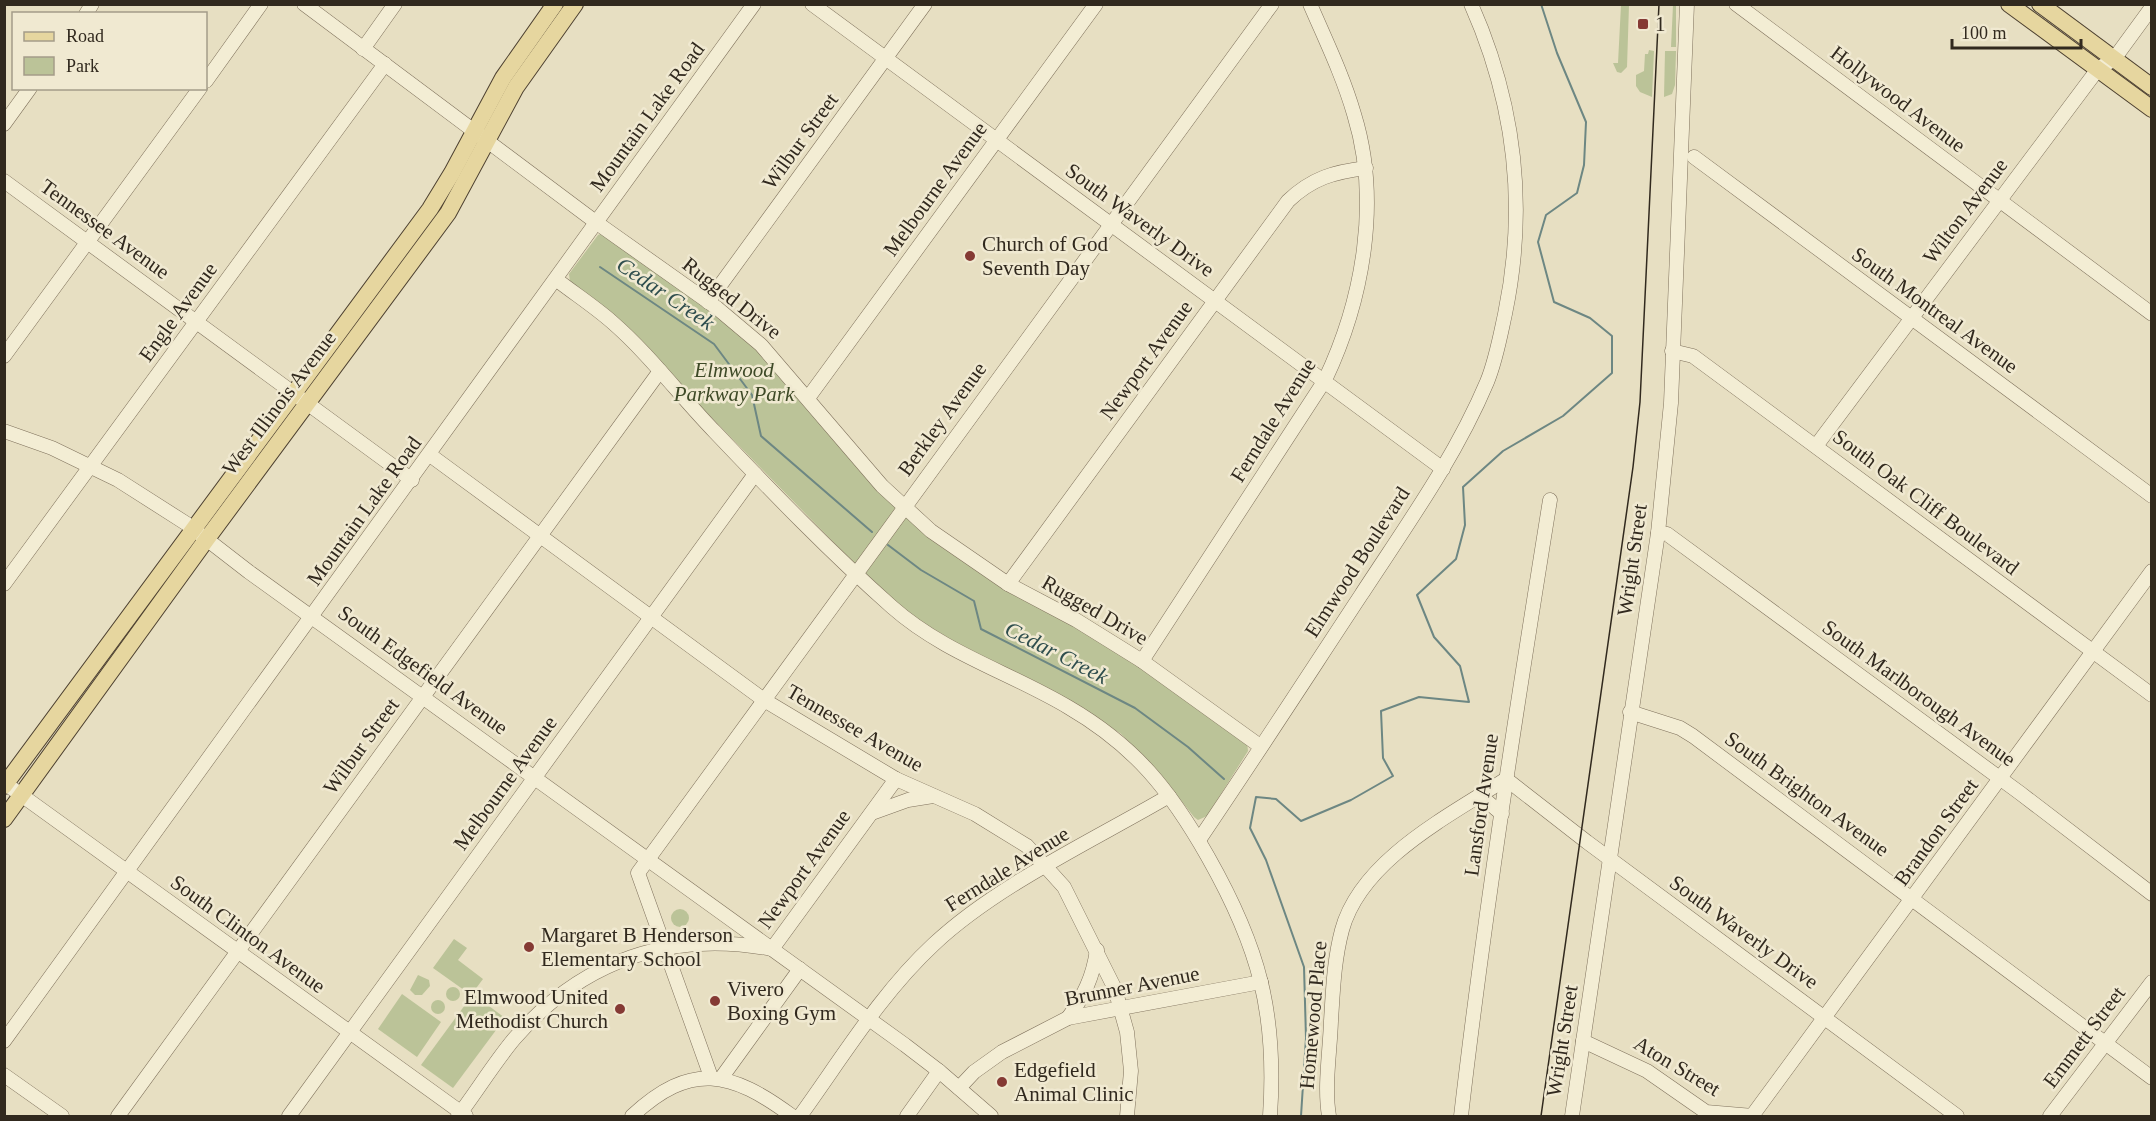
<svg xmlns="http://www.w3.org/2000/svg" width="2156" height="1121" font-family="'Times New Roman',serif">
<rect width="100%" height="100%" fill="#e7dfc2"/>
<g fill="#bbc398">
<path d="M1621,5h8l-2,62 -6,6 -4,-1 -4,-9h5z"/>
<path d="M1673,5h3v42h-5z"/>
<path d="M1649,50l5,1 -2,46 -12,-5 -4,-6v-11l8,-4 1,-17h3z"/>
<path d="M1665,51h11l-1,34 -3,9 -8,3z"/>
<path d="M603,233l126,91 30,25 189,201c40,29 84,51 126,76 60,36 117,75 173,116l1,9 -41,65 -9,4 -4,-3 -37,-47 -37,-37 -149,-80 -61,-38 -66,-62 -233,-238 -41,-33 -1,-8 29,-39z"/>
<circle cx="680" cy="918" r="9"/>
<path d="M454,939l13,9 -9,12 25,19 -12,16 -38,-27z"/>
<path d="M418,975l11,5 1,6 -8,9h-7l-5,-5z"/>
<circle cx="453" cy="994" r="7"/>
<path d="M402,994l39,28 -24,35 -39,-28z"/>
<path d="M473,994l32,24 -52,70 -32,-23z"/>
<circle cx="438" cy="1007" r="7"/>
</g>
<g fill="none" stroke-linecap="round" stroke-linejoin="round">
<g stroke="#6d8783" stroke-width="2">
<path d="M600,267l114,77 38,51 9,41 111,96"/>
<path d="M888,545l33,25 53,31 7,28 154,79 53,39 36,32"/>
<path d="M1301,1116l5,-78 -2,-71 -38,-107 -16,-32 6,-31 20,2 25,22 50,-21 42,-24 -10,-18 -2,-47 38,-14 50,5 -9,-36 -26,-29 -17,-42 39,-36 9,-34 -2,-38 40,-36 60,-35 49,-43v-37l-22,-18 -36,-16 -16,-60 8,-27 31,-22 7,-28 2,-43 -29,-69 -16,-49"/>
</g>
<defs>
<g id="minor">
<path d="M304,4l293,219 120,85 44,37 121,141 49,45 77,53 68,36 66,41 118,85"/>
<path d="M812,4l631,465"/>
<path d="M1736,4l416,310"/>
<path d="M86,14l6,-10"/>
<path d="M363,49l32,-45"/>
<path d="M206,81l55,-77"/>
<path d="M4,124l26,-36"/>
<path d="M1694,157l458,339"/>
<path d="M4,181l408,299"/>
<path d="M557,280c18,14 38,27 55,42 38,33 68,74 103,110 57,60 115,120 177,175 52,46 117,65 176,100 67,39 102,83 140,150 51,90 69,156 62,259"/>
<path d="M708,302l217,-298"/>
<path d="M1672,351l21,5 459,339"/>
<path d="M4,356l196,-268"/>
<path d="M808,398l288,-394"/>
<path d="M4,431l48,17 66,32 69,44 62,48 656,473 34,26 52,45"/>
<path d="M1816,446l282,-377 16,-10 38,-52"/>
<path d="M430,455l334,245 132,79 79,35 52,32 37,41 51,102 12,43 4,39 -4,45"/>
<path d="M1658,533l9,1 353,259 132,101"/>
<path d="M4,584l381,-520"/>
<path d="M1008,584l280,-383c24,-23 46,-29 78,-33"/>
<path d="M1142,661l183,-281c38,-80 56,-179 29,-266 -11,-38 -28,-73 -44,-110"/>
<path d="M1630,712l50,16 13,8 459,342"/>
<path d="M6,784l460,332"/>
<path d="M1477,798l12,5 13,11"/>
<path d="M872,813l36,-13 25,-4"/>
<path d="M1199,840c55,-81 108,-163 162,-245 45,-69 94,-137 126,-213 9,-22 13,-45 18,-68 22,-106 10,-211 -34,-310"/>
<path d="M1068,1018c16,-22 25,-41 29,-68"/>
<path d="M4,1041l750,-1037"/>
<path d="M1583,1041l64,30 59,41 47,4"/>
<path d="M4,1075l58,41"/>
<path d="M711,1077l-73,-204 634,-869"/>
<path d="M722,1077l78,-108"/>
<path d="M959,1088l15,-16 28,-20 66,-34 193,-36"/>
<path d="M118,1116l542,-745"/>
<path d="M289,1116l466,-642"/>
<path d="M458,1116c19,-25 36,-53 56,-77 68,-79 157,-109 258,-90l124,-170"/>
<path d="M632,1116c59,-55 99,-45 160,0"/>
<path d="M800,1116c42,-58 81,-123 134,-172 63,-59 160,-104 235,-148"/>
<path d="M907,1116l32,-45"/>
<path d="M1329,1116c-5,-30 1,-64 2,-95 2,-31 3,-61 11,-91 19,-70 107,-114 164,-151l81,63 370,274"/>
<path d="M1461,1116c24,-206 56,-411 89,-616"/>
<path d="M1572,1116l86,-583 13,-130 16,-399"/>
<path d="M1752,1116l400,-545"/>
<path d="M2050,1116l102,-134"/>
</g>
<g id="major">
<path d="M2009,4l143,105"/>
<path d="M2040,4l112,83"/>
<path d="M4,786l426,-577 22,-36 51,-95 52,-74"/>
<path d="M4,819l202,-279 242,-327 68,-126 59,-83"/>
</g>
</defs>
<use href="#minor" stroke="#7f715c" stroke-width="15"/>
<use href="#major" stroke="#4d4030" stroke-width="18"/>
<use href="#minor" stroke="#f3edd4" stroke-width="14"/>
<use href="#major" stroke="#e6d69f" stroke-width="16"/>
<path stroke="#31291e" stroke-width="1.5" d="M1541,1116l92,-649 7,-65 19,-398"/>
</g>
<g fill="#853a34" stroke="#f0e9d1" stroke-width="2">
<rect x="1637" y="18" width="12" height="12" rx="3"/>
<circle cx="970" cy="256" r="6"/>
<circle cx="529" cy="947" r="6"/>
<circle cx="715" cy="1001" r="6"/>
<circle cx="620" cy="1009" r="6"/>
<circle cx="1002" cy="1082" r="6"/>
</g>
<g text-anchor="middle" stroke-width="5" stroke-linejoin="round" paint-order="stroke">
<g font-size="21" fill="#31291e" stroke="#f0e9d1" text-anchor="start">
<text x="1655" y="31">1</text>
<text x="982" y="251">Church of God<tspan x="982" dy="24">Seventh Day</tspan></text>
<text x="541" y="942">Margaret B Henderson<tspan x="541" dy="24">Elementary School</tspan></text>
<text x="727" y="996">Vivero<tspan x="727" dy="24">Boxing Gym</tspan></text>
<text x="608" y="1004" text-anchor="end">Elmwood United<tspan x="608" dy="24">Methodist Church</tspan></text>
<text x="1014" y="1077">Edgefield<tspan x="1014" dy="24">Animal Clinic</tspan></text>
</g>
<g font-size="21" fill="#31291e" stroke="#f0e9d1">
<text transform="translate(1898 99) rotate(37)" y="7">Hollywood Avenue</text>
<text transform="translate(647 117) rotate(-54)" y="7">Mountain Lake Road</text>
<text transform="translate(800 141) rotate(-54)" y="7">Wilbur Street</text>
<text transform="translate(935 189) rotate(-54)" y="7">Melbourne Avenue</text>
<text transform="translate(1965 211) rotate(-53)" y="7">Wilton Avenue</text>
<text transform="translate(1140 220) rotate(36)" y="7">South Waverly Drive</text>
<text transform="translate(105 229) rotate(36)" y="7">Tennessee Avenue</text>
<text transform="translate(732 298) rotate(38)" y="7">Rugged Drive</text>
<text transform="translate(1935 310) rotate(36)" y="7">South Montreal Avenue</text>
<text transform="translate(178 312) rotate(-54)" y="7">Engle Avenue</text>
<text transform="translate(1146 360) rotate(-54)" y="7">Newport Avenue</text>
<text transform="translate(279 403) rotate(-53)" y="7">West Illinois Avenue</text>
<text transform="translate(942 419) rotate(-54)" y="7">Berkley Avenue</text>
<text transform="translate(1273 420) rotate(-58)" y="7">Ferndale Avenue</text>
<text transform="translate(1926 502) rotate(37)" y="7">South Oak Cliff Boulevard</text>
<text transform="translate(364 511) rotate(-54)" y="7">Mountain Lake Road</text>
<text transform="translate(1632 560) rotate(-82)" y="7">Wright Street</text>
<text transform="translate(1357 562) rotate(-57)" y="7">Elmwood Boulevard</text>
<text transform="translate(1095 610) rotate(30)" y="7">Rugged Drive</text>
<text transform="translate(423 670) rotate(36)" y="7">South Edgefield Avenue</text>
<text transform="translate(1919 693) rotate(36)" y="7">South Marlborough Avenue</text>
<text transform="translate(855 728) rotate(30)" y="7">Tennessee Avenue</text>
<text transform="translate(361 746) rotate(-54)" y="7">Wilbur Street</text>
<text transform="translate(505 783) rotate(-54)" y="7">Melbourne Avenue</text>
<text transform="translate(1807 794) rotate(36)" y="7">South Brighton Avenue</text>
<text transform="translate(1481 805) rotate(-82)" y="7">Lansford Avenue</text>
<text transform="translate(1936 832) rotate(-54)" y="7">Brandon Street</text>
<text transform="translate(804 869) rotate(-54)" y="7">Newport Avenue</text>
<text transform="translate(1007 869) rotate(-32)" y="7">Ferndale Avenue</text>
<text transform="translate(1744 932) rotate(36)" y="7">South Waverly Drive</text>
<text transform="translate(248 934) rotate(36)" y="7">South Clinton Avenue</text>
<text transform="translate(1132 986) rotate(-11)" y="7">Brunner Avenue</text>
<text transform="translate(1313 1015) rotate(-85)" y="7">Homewood Place</text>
<text transform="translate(2084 1037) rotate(-53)" y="7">Emmett Street</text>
<text transform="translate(1562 1041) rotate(-81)" y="7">Wright Street</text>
<text transform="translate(1677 1066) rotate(31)" y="7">Aton Street</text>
</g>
<g font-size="21" font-style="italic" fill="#3e4a27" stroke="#f0e9d1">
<text x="734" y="377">Elmwood<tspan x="734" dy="24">Parkway Park</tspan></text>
</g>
<g font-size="22" font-style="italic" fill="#2f4e4e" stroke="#f0e9d1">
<text transform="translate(666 293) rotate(34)" y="8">Cedar Creek</text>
<text transform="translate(1057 652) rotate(27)" y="8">Cedar Creek</text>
</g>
</g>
<rect width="2156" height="1121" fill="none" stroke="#31291e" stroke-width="12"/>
<rect x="12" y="12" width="195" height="78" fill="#f0e9d1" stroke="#a49c89" stroke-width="1.5"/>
<rect x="24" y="32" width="30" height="9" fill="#e6d69f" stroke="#a49c89" stroke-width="1.5"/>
<text x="66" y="42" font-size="18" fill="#31291e">Road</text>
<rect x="24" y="57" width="30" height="18" fill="#bbc398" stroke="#a49c89" stroke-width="1.5"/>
<text x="66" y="72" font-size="18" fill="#31291e">Park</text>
<path d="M1952 39v9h129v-9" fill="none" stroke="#31291e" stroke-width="3"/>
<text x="1961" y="39" font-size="18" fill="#31291e" stroke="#f0e9d1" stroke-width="4.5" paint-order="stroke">100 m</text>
</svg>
